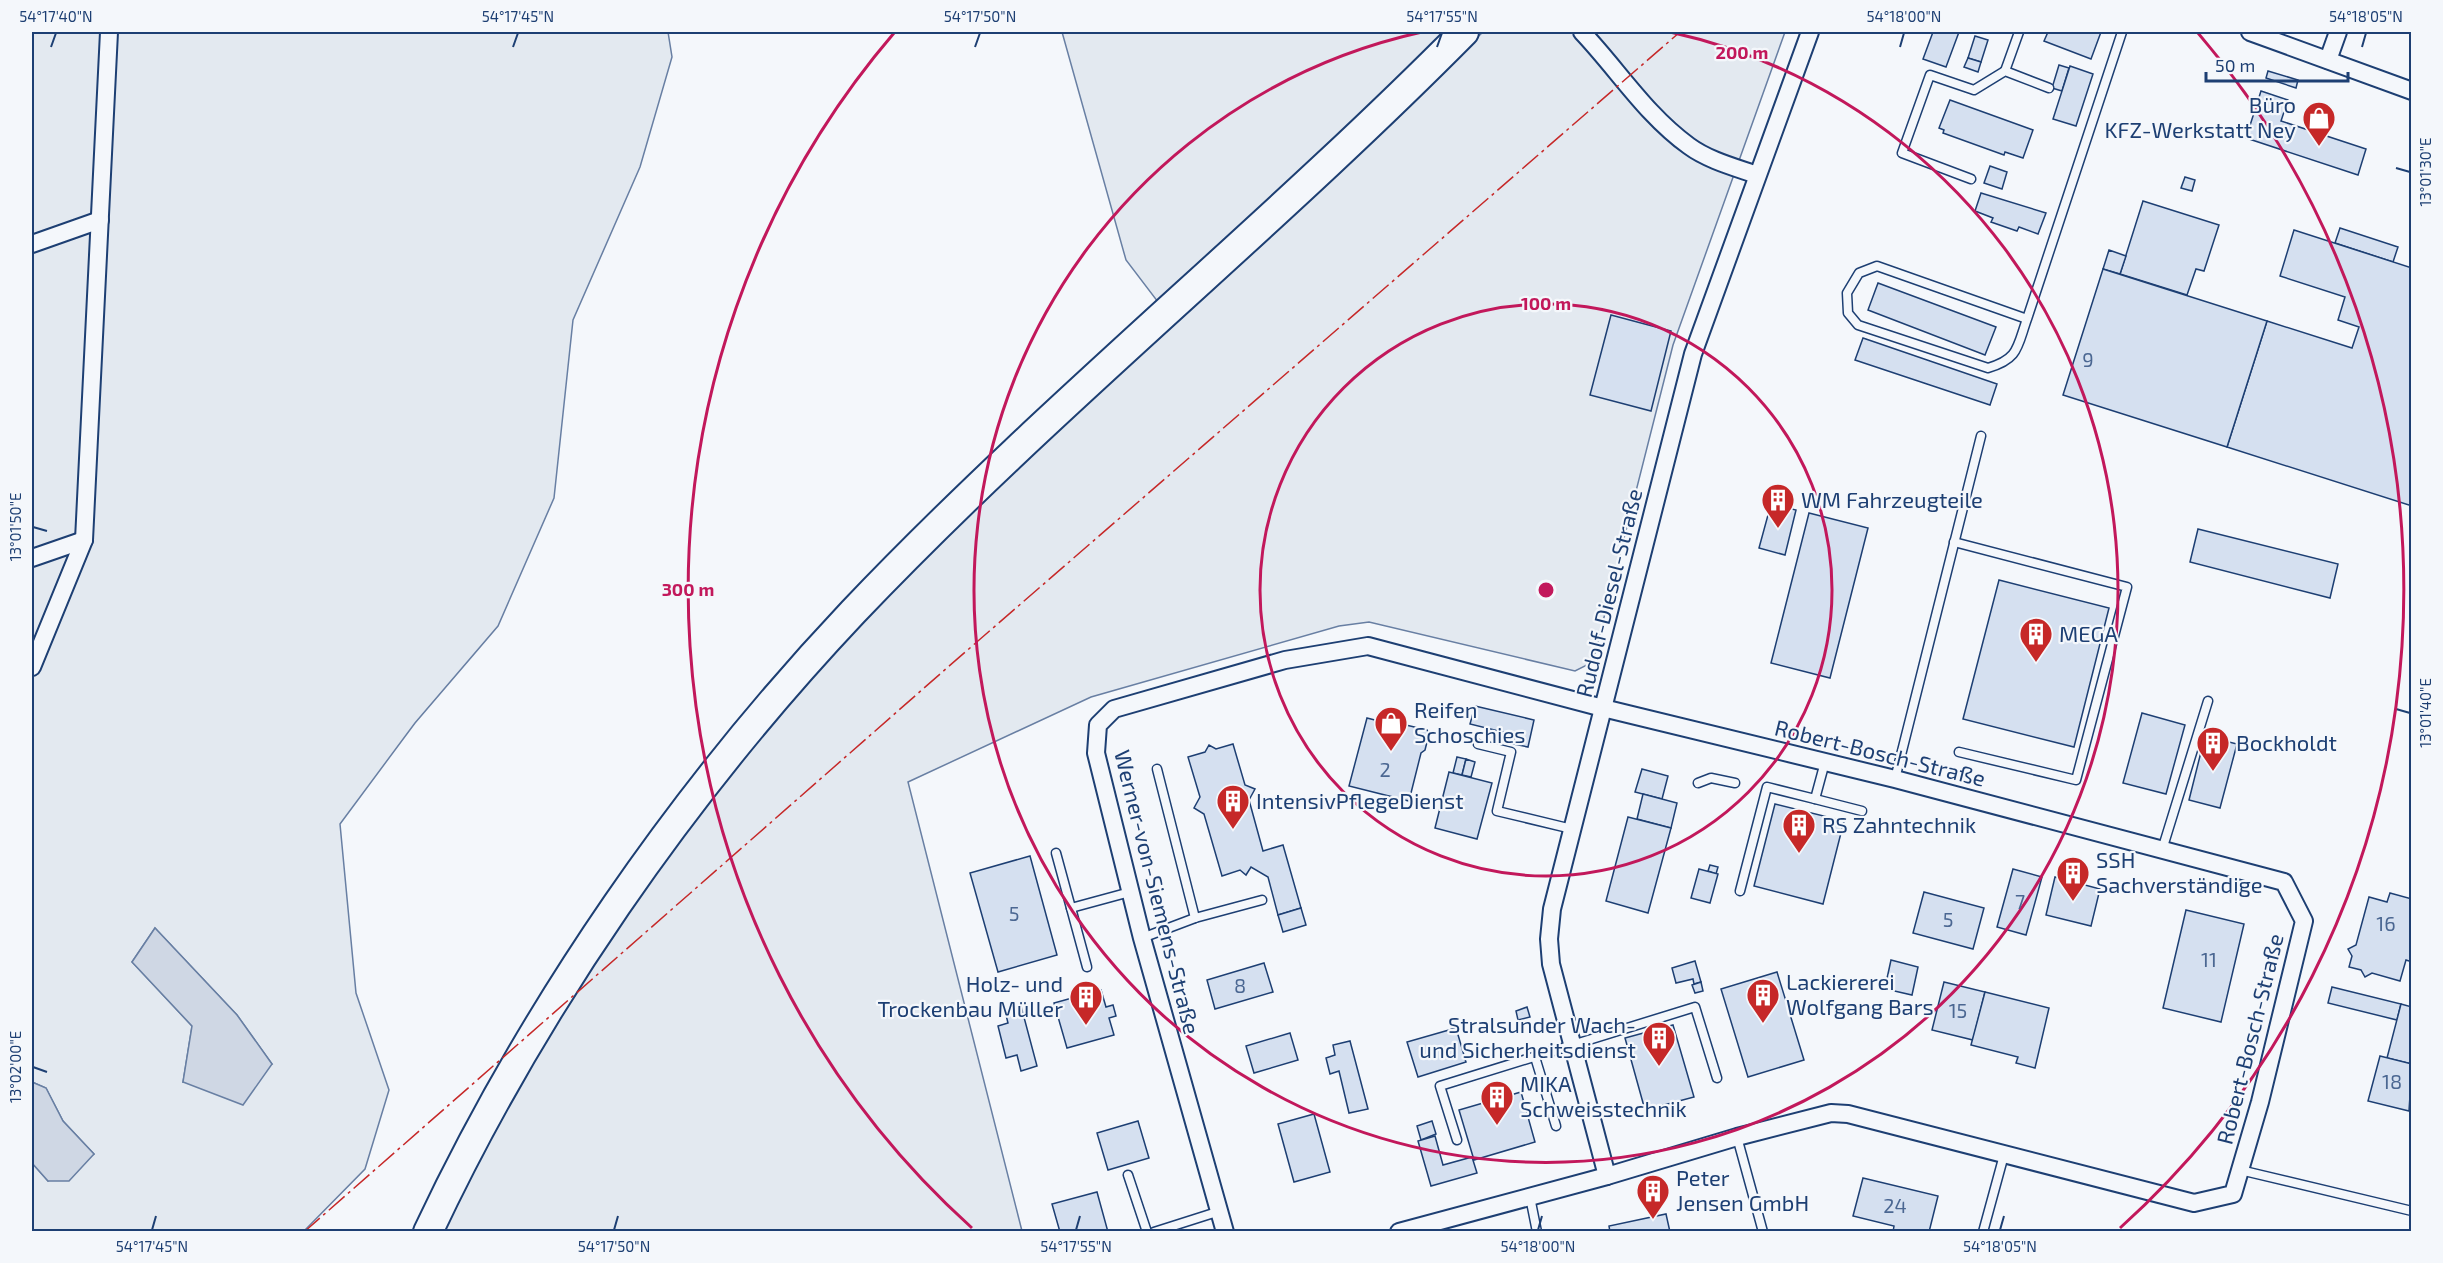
<svg xmlns="http://www.w3.org/2000/svg" width="2443" height="1263" font-family="'Exo 2',sans-serif">
<rect width="100%" height="100%" fill="#f4f7fb"/>
<g fill="#e3e9f0" stroke="#687fa3" stroke-width="1.5" fill-rule="evenodd">
<path d="M32,32h636l4,25 -32,110 -67,153 -19,178 -56,128 -83,97 -75,101 16,169 33,97 -24,79 -61,62 -272,1v-69l16,18 46,-27 -31,-33 -17,-33 -14,-6zM155,928l82,87 35,49 -89,18 9,-56 -60,-64z"/>
<path d="M1062,32h387l-288,274 -35,-46z"/>
<path d="M1483,32h302l-112,313 -78,308 -8,12 -12,6 -206,-49 -30,4 -248,71 -183,85 114,449 -578,1c72,-152 161,-298 264,-431 59,-77 124,-148 190,-218 90,-96 190,-182 287,-270 101,-92 199,-187 298,-281z"/>
</g>
<g fill="#cfd7e4" stroke="#687fa3" stroke-width="1.5">
<path d="M155,928l82,87 35,49 -29,41 -60,-23 9,-56 -60,-64z"/>
<path d="M32,1082l14,6 17,33 31,33 -25,27h-21l-16,-18z"/>
</g>
<g fill="#d5e0f0" stroke="#1d3f73" stroke-width="1.5">
<path d="M1933,32h26l-13,35 -23,-8z"/>
<path d="M2048,32h53l-10,27 -47,-18z"/>
<path d="M1975,36l13,4 -7,22 -13,-4z"/>
<path d="M1968,58l13,4 -3,10 -14,-5z"/>
<path d="M2059,65l10,3 -7,23 -10,-3z"/>
<path d="M2070,66l23,8 -17,52 -23,-7z"/>
<path d="M2268,71l30,9 -2,8 -30,-10z"/>
<path d="M2261,91l27,9 -7,21 85,28 -8,26 -112,-37z"/>
<path d="M1950,100l83,30 -10,28 -18,-6 -1,3 -61,-22 1,-3 -5,-2z"/>
<path d="M1990,166l17,6 -5,17 -18,-6z"/>
<path d="M2185,177l10,3 -3,11 -11,-3z"/>
<path d="M1981,193l65,20 -8,21 -19,-7 -2,4 -26,-9 2,-4 -18,-7z"/>
<path d="M2143,201l76,24 -15,46 -8,-2 -9,26 -67,-21z"/>
<path d="M2340,228l58,19 -5,15 -58,-19z"/>
<path d="M2294,230l118,38v238l-185,-59 40,-126 85,27 7,-21 -21,-7 7,-23 -65,-21z"/>
<path d="M2109,250l17,6 -6,18 -17,-5z"/>
<path d="M2103,269l164,52 -40,126 -164,-52z"/>
<path d="M1878,283l118,44 -11,28 -117,-45z"/>
<path d="M1611,315l60,16 -20,80 -61,-16z"/>
<path d="M1863,338l134,46 -7,21 -135,-45z"/>
<path d="M1771,504l25,6 -11,45 -26,-7z"/>
<path d="M1809,513l59,15 -38,150 -59,-15z"/>
<path d="M2198,529l140,35 -8,34 -140,-36z"/>
<path d="M1999,580l110,28 -35,139 -111,-28z"/>
<path d="M1475,706l59,14 -6,27 -15,-3 2,-9 -45,-11z"/>
<path d="M2142,713l43,12 -19,69 -43,-11z"/>
<path d="M1367,718l35,9 4,-2 21,5 2,4 -4,16 -4,3 -12,48 -60,-15z"/>
<path d="M2205,736l32,8 -17,64 -31,-8z"/>
<path d="M1233,744l12,41 10,4 -6,11 14,51 20,-6 18,63 -23,7 -10,-38 -17,-10 -5,8 -6,-5 -18,6 -18,-62 -10,-6 6,-11 -12,-40 17,-5 4,-7 7,4z"/>
<path d="M1457,757l9,2 -4,16 -9,-2z"/>
<path d="M1466,759l9,3 -4,15 -9,-2z"/>
<path d="M1642,769l26,7 -6,23 -27,-7z"/>
<path d="M1449,772l43,11 -15,56 -42,-11z"/>
<path d="M1643,794l34,9 -6,25 -34,-9z"/>
<path d="M1775,804l69,17 -21,83 -69,-18z"/>
<path d="M1628,817l43,11 -23,85 -42,-12z"/>
<path d="M1030,856l27,99 -59,17 -28,-99z"/>
<path d="M1710,865l8,2 -2,7 -8,-3z"/>
<path d="M1699,869l19,5 -8,29 -19,-5z"/>
<path d="M2013,869l29,8 -16,58 -29,-8z"/>
<path d="M2055,877l45,12 -9,37 -45,-11z"/>
<path d="M1924,892l60,16 -11,41 -60,-16z"/>
<path d="M2390,893l22,6v63l-6,-2 -6,21 -28,-8 -7,4 -4,-7 -12,-3 3,-11 -4,-7 8,-4 13,-48 18,5z"/>
<path d="M1301,908l5,17 -23,7 -5,-17z"/>
<path d="M2186,910l58,14 -23,98 -58,-14z"/>
<path d="M1891,960l27,7 -6,28 -22,-5 2,-6 -6,-1z"/>
<path d="M1695,961l6,21 -7,2 -1,-5 -17,4 -4,-15z"/>
<path d="M1264,963l9,29 -58,17 -8,-29z"/>
<path d="M1777,972l27,88 -56,17 -27,-88z"/>
<path d="M1701,982l2,9 -8,2 -3,-8z"/>
<path d="M1944,982l41,10 -12,48 -41,-10z"/>
<path d="M2332,987l69,17 -4,16 -69,-17z"/>
<path d="M1101,990l5,17 7,-2 3,11 -7,2 5,17 -47,13 -13,-45z"/>
<path d="M1985,992l64,16 -14,60 -19,-5 2,-6 -47,-12z"/>
<path d="M2401,1004l11,3v57l-25,-6z"/>
<path d="M1021,1006l16,60 -16,5 -4,-16 -11,3 -8,-32 10,-3 -3,-12z"/>
<path d="M1527,1007l3,10 -12,3 -2,-9z"/>
<path d="M1673,1025l21,72 -49,13 -20,-72z"/>
<path d="M1456,1028l10,34 -48,15 -11,-35z"/>
<path d="M1290,1033l8,27 -44,13 -8,-27z"/>
<path d="M1350,1041l18,68 -19,4 -10,-42 -9,3 -4,-16 9,-3 -2,-10z"/>
<path d="M2380,1056l32,8 -3,47 -41,-10z"/>
<path d="M1521,1092l14,50 -61,18 -15,-50z"/>
<path d="M1314,1114l16,58 -36,10 -16,-58z"/>
<path d="M1138,1121l11,37 -41,12 -11,-37z"/>
<path d="M1432,1121l4,13 -15,6 -4,-14z"/>
<path d="M1435,1136l8,29 29,-8 5,16 -46,13 -13,-45z"/>
<path d="M1863,1178l75,18 -9,36h-36l1,-6 -41,-10z"/>
<path d="M1097,1192l11,40h-48l-8,-28z"/>
<path d="M1666,1214l4,18h-60l-1,-6z"/>
</g>
<g fill="none" stroke-linecap="round" stroke-linejoin="round">
<defs>
<g id="service">
<path d="M2005,71l14,-39"/>
<path d="M1971,179l-69,-26 28,-78 44,15 31,-19 44,17"/>
<path d="M2027,319l-150,-53 -18,7 -12,20 1,20 10,12 130,43c31,-9 29,-21 39,-49l95,-287"/>
<path d="M1954,542l173,45 -51,193 -117,-28"/>
<path d="M1478,744l33,8 -14,59 75,18"/>
<path d="M1157,769l38,149"/>
<path d="M1895,779l86,-343"/>
<path d="M1698,783l13,-5 24,5"/>
<path d="M1815,799l47,12"/>
<path d="M2162,850l46,-149"/>
<path d="M1056,853l15,55"/>
<path d="M1740,891l27,-104 48,12 10,-37"/>
<path d="M1142,938l53,-20 67,-18"/>
<path d="M1087,967l-16,-59 59,-16"/>
<path d="M1535,1057l21,69"/>
<path d="M1737,1137l26,95"/>
<path d="M1457,1140l-17,-54 255,-79 22,71"/>
<path d="M2240,1170l172,41"/>
<path d="M1128,1175l19,57"/>
<path d="M1530,1197l7,35"/>
<path d="M1154,1232l66,-21"/>
<path d="M1983,1232l21,-77"/>
</g>
<g id="minor">
<path d="M1582,32c36,38 64,83 107,114 19,14 45,21 68,29"/>
<path d="M2250,32l162,59"/>
<path d="M2328,60l10,-28"/>
<path d="M32,244l68,-24"/>
<path d="M32,558l52,-18"/>
<path d="M32,667l52,-127 25,-508"/>
<path d="M1607,1176l-56,-212 -2,-25 3,-30 141,-555 117,-322"/>
<path d="M1225,1232l-83,-294 -46,-185 2,-28 16,-16 171,-49 83,-14 235,62 292,71 389,103 20,39 -44,181 -27,92 -39,9 -346,-89 -17,-1 -94,24 -130,39 -208,56"/>
</g>
<path id="trunk" d="M428,1232c106,-225 255,-440 425,-620 194,-204 414,-381 611,-580"/>
</defs>
<use href="#service" stroke="#1d3f73" stroke-width="11"/>
<use href="#minor" stroke="#1d3f73" stroke-width="20"/>
<use href="#trunk" stroke="#1d3f73" stroke-width="32"/>
<use href="#service" stroke="#f4f7fb" stroke-width="8"/>
<use href="#minor" stroke="#f4f7fb" stroke-width="16"/>
<use href="#trunk" stroke="#f4f7fb" stroke-width="28"/>
<path stroke="#c62828" stroke-width="1.5" stroke-dasharray="21 4.5 3 4.5" stroke-linecap="butt" d="M304,1232l644,-565 732,-635"/>
</g>
<path fill="none" stroke="#1d3f73" stroke-width="2" d="M51,47l5,-14M513,47l5,-14M975,47l5,-14M1437,47l5,-14M1900,47l4,-14M2362,47l4,-14M2396,168l14,4M33,527l14,4M2396,709l14,4M33,1067l14,5M152,1230l4,-14M614,1230l4,-14M1076,1230l4,-14M1538,1230l4,-14M2000,1230l4,-14"/>
<g fill="none" stroke="#c2185b" stroke-width="3">
<circle cx="1546" cy="590" r="286"/>
<path d="M1670 32A572 572 0 1 1 1422 32"/>
<path d="M972 1228A858 858 0 0 1 894 33M2198 33A858 858 0 0 1 2120 1228"/>
</g>
<defs>
<symbol id="shop-pin" viewBox="-11 -11 22 30"><path d="M0 17L-7.5 6A9.5 9.5 0 1 1 7.5 6Z" fill="#c62828" stroke="#f4f7fb"/><path d="M-5-2.5h2.3a2.7 3.5 0 0 1 5.4 0H5L5.5 6h-11ZM-1.5-2.5h3a1.5 2.3 0 0 0-3 0Z" fill="#fff"/></symbol>
<symbol id="building-pin" viewBox="-11 -11 22 30"><path d="M0 17L-7.5 6A9.5 9.5 0 1 1 7.5 6Z" fill="#c62828" stroke="#f4f7fb"/><path d="M-4-6H4V6H1V3H-1V6H-4ZM-2.5-4.3h1.7v1.8h-1.7ZM.8-4.3h1.7v1.8H.8ZM-2.5-1h1.7V.8h-1.7ZM.8-1h1.7V.8H.8Z" fill="#fff"/></symbol>
</defs>
<g fill-rule="evenodd">
<use href="#shop-pin" x="2300" y="99" width="38" height="52"/>
<use href="#building-pin" x="1759" y="481" width="38" height="52"/>
<use href="#building-pin" x="2017" y="615" width="38" height="52"/>
<use href="#shop-pin" x="1372" y="704" width="38" height="52"/>
<use href="#building-pin" x="2194" y="724" width="38" height="52"/>
<use href="#building-pin" x="1214" y="782" width="38" height="52"/>
<use href="#building-pin" x="1780" y="806" width="38" height="52"/>
<use href="#building-pin" x="2054" y="854" width="38" height="52"/>
<use href="#building-pin" x="1744" y="976" width="38" height="52"/>
<use href="#building-pin" x="1067" y="978" width="38" height="52"/>
<use href="#building-pin" x="1640" y="1019" width="38" height="52"/>
<use href="#building-pin" x="1478" y="1078" width="38" height="52"/>
<use href="#building-pin" x="1634" y="1172" width="38" height="52"/>
</g>
<g text-anchor="middle" stroke-width="4.5" stroke-linejoin="round" paint-order="stroke">
<g font-size="20" fill="#4b6792">
<text x="2088" y="367">9</text>
<text x="1385" y="777">2</text>
<text x="2020" y="909">7</text>
<text x="1014" y="921">5</text>
<text x="1948" y="927">5</text>
<text x="2386" y="931">16</text>
<text x="2209" y="967">11</text>
<text x="1240" y="993">8</text>
<text x="1958" y="1018">15</text>
<text x="2392" y="1089">18</text>
<text x="1895" y="1213">24</text>
</g>
<g font-size="22" fill="#1d3f73" stroke="#f4f7fb" text-anchor="start">
<text x="2296" y="113" text-anchor="end">Büro<tspan x="2296" dy="25">KFZ-Werkstatt Ney</tspan></text>
<text x="1801" y="508">WM Fahrzeugteile</text>
<text x="2059" y="642">MEGA</text>
<text x="1414" y="718">Reifen<tspan x="1414" dy="25">Schoschies</tspan></text>
<text x="2236" y="751">Bockholdt</text>
<text x="1256" y="809">IntensivPflegeDienst</text>
<text x="1822" y="833">RS Zahntechnik</text>
<text x="2096" y="868">SSH<tspan x="2096" dy="25">Sachverständige</tspan></text>
<text x="1786" y="990">Lackiererei<tspan x="1786" dy="25">Wolfgang Bars</tspan></text>
<text x="1063" y="992" text-anchor="end">Holz- und<tspan x="1063" dy="25">Trockenbau Müller</tspan></text>
<text x="1636" y="1033" text-anchor="end">Stralsunder Wach-<tspan x="1636" dy="25">und Sicherheitsdienst</tspan></text>
<text x="1520" y="1092">MIKA<tspan x="1520" dy="25">Schweisstechnik</tspan></text>
<text x="1676" y="1186">Peter<tspan x="1676" dy="25">Jensen GmbH</tspan></text>
</g>
<g font-size="22" fill="#1d3f73" stroke="#f4f7fb">
<text transform="translate(1609 593) rotate(-76)" y="8">Rudolf-Diesel-Straße</text>
<text transform="translate(1880 753) rotate(14)" y="8">Robert-Bosch-Straße</text>
<text transform="translate(1157 892) rotate(76)" y="8">Werner-von-Siemens-Straße</text>
<text transform="translate(2250 1039) rotate(-76)" y="8">Robert-Bosch-Straße</text>
</g>
</g>
<circle cx="1546" cy="590" r="9" fill="#c2185b" stroke="#f4f7fb" stroke-width="3"/>
<g font-size="18" text-anchor="middle" font-weight="bold" fill="#c2185b" stroke="#f4f7fb" stroke-width="4.5" stroke-linejoin="round" paint-order="stroke">
<text x="1742" y="59">200 m</text>
<text x="1546" y="310">100 m</text>
<text x="688" y="596">300 m</text>
</g>
<rect width="2443" height="1263" fill="none" stroke="#f4f7fb" stroke-width="66"/>
<path d="M2206 72v9h142v-9" fill="none" stroke="#1d3f73" stroke-width="3"/>
<text x="2215" y="72" font-size="18" fill="#1d3f73" stroke="#f4f7fb" stroke-width="4.5" paint-order="stroke">50 m</text>
<rect x="33" y="33" width="2377" height="1197" fill="none" stroke="#1d3f73" stroke-width="2"/>
<g font-size="15" text-anchor="middle" fill="#1d3f73">
<text x="56" y="22">54°17'40"N</text>
<text x="518" y="22">54°17'45"N</text>
<text x="980" y="22">54°17'50"N</text>
<text x="1442" y="22">54°17'55"N</text>
<text x="1904" y="22">54°18'00"N</text>
<text x="2366" y="22">54°18'05"N</text>
<text transform="translate(2426 172) rotate(-90)" y="5">13°01'30"E</text>
<text transform="translate(16 527) rotate(-90)" y="5">13°01'50"E</text>
<text transform="translate(2426 713) rotate(-90)" y="5">13°01'40"E</text>
<text transform="translate(16 1067) rotate(-90)" y="5">13°02'00"E</text>
<text x="152" y="1252">54°17'45"N</text>
<text x="614" y="1252">54°17'50"N</text>
<text x="1076" y="1252">54°17'55"N</text>
<text x="1538" y="1252">54°18'00"N</text>
<text x="2000" y="1252">54°18'05"N</text>
</g>
</svg>
